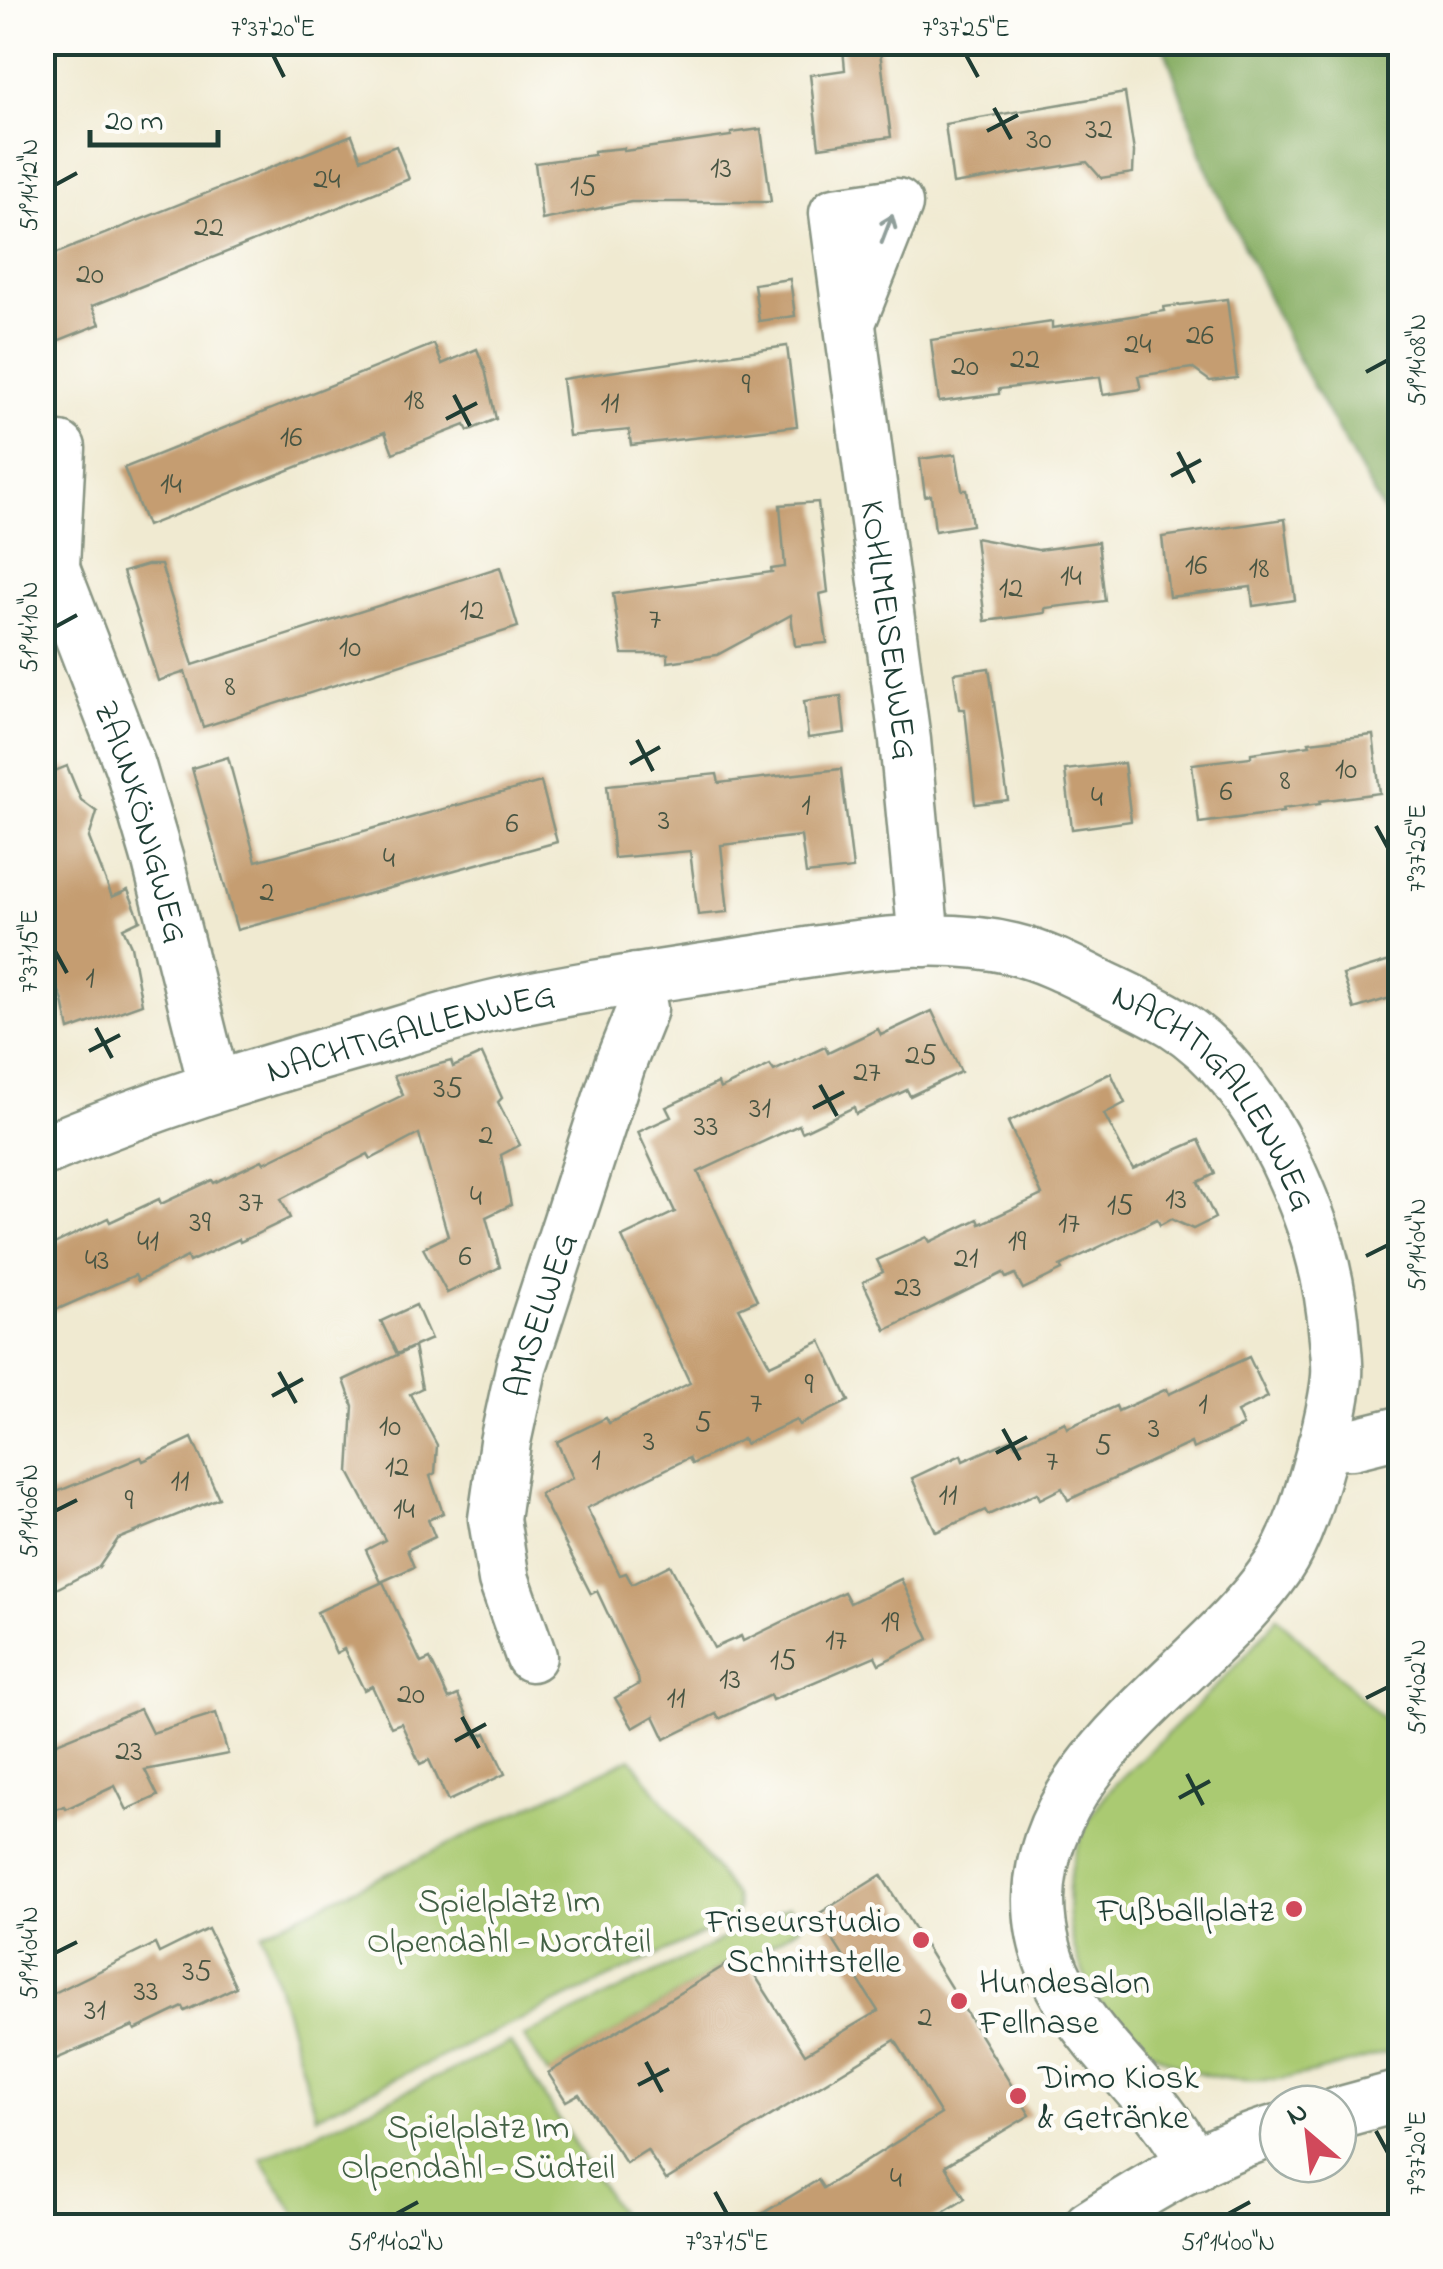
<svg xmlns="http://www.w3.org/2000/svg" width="1443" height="2269" font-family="'Indie Flower',sans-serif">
<rect width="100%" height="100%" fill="#fdfcf7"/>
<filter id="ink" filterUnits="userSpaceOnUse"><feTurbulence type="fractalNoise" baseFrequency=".01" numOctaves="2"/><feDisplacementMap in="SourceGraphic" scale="20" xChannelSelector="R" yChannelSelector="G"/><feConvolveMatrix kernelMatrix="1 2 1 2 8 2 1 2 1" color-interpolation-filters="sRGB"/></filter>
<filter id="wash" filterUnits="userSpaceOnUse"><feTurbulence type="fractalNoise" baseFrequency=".0048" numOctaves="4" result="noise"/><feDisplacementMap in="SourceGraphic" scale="40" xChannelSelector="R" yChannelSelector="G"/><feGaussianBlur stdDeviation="2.25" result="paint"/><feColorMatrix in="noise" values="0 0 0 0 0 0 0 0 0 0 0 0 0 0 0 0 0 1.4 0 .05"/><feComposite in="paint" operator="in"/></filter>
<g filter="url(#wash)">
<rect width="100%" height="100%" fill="#f0ead1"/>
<g fill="#aaca72" stroke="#648453" stroke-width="2.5">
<path d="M1277,1617l123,118v314c-52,13 -101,34 -156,31 -129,-6 -216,-136 -157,-256 15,-32 45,-56 70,-80 42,-41 85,-80 120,-127z"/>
<path d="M631,1758l104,138 3,14 -8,11 -414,195 -54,-183z"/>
<path d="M789,1907l11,19 -55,35 -4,-6 -193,119 -24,-37z"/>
<path d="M510,2043l117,183h-324l-42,-67z"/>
</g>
<path fill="#87ae64" stroke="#53764c" stroke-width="2.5" d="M1163,43h237v498l-104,-185 -91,-191z"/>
<g id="blocks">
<g fill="#c59d71">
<path d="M879,44l12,93 -72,10 -9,-72 35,-5 -2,-22z"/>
<path d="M1125,93l9,59 -1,21 -32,5 -14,-16 -134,22 -8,-60z"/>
<path d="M761,129l10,73h-140l-89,18 -7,-57 59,-8v-4l30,-3v3l107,-15v-3z"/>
<path d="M352,135l9,24 35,-13 13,33 -317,127 8,18 -58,23v-88z"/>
<path d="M790,279l5,37 -36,5 -5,-37z"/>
<path d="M1227,299l10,79 -27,3 -18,-13 -54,8 3,13 -38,6 -3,-18 -101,12v5l-60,8 -8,-62 121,-18v6l113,-17 -1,-4z"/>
<path d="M434,344l8,20 35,-15 8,20 11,50 -28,12 -3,-6 -72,28 -8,-21 -238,94 -23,-58z"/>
<path d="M787,346l10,80 -166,19 -2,-15 -60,6 -7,-57z"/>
<path d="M956,454l6,36h5l5,35 -37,6 -4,-36 -6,1 -5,-37z"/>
<path d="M818,502l10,90 -8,2 7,49 -32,3 -4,-31 -74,40 -49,7v-8h-46l-9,-60 159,-22 -1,-3 14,-2 -5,-62z"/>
<path d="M1285,519l10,81 -42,6 -2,-19 -82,10 -7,-60z"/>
<path d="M975,538l63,12 60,-8 7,59 -60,7v5l-60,8z"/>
<path d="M147,565h14l32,100 307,-98 18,60 -315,100 -18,-55 -27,9 -35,-109z"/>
<path d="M989,668l19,132 -33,4 -10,-95h-6l-5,-36z"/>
<path d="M841,696l4,37 -37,5 -4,-37z"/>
<path d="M1373,735l7,58 -61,8 1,3 -38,5 1,3 -84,11 -7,-59 59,-7v-4l59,-8 -1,-3z"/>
<path d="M228,757l28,104 285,-79 16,60 -320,88 -45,-162z"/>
<path d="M1124,763l7,58 -59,8 -7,-59z"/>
<path d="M67,766l14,34 16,12 -8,26 23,59 16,-7 12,30 -17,8 8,18 11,58 -73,26 -6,-29 -21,-53v-172z"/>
<path d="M841,769l12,100 -47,5 -5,-38 -80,9 7,67 -30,3 -8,-64 -76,7 -7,-73 110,-11 2,9z"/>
<path d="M1400,958v37l-46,14 -11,-34z"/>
<path d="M932,1011l29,61 -51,24 -3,-6 -51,24 -2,-7 -52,25 -3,-7 -101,47 59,128 -18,8 31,57 51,-24 28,60 -50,24 -3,-5 -51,24 -2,-5 -51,25 -3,-6 -102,50 33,67 6,-2 6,11 38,-19 44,83 27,-12 2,5 101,-49 6,11 51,-24 28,60 -50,25 -4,-8 -103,44 -2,-5 -51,24 -3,-5 -51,25 -11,-23 -21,12 -18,-30 24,-14 -1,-6 -41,-87 -6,3 -51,-100 33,-16 -16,-36 49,-24 3,5 81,-40 -68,-146 53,-25 -37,-80 33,-15 -5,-10 52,-24 2,6 50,-24 4,6 51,-24 3,6 50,-24 3,6z"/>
<path d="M482,1054l20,44 -4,4 22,43 -19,10 10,50 -25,12 14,50 -53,26 -24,-45 25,-12 -29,-102 -48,25 -3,-5 -87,45 9,19 -50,24 -1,-3 -50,23 -2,-5 -49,24 -3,-6 -93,41v-66l66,-32 2,4 49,-23 2,5 51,-24 2,3 48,-23 2,3 139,-68 -9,-19 57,-15 2,6z"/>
<path d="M1111,1073l14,30 -21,11 29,55 66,-29 16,34 -17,8 17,36 -22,11 -22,-10 -11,6 -3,-6 -97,47 2,4 -39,19 -8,-15 -9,4 -3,-5 -117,57 -23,-48 20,-10 -6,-12 50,-23 3,5 48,-23 2,5 62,-29 -34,-73z"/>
<path d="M416,1305l15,34 -34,15 -16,-33z"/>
<path d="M414,1347l8,41 -12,6 27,51 -2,28 -5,3 13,37 -15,7 7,17 -28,13 7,17 -33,15 -15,-32 19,-10 -36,-68 4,-66 -9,-26z"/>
<path d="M1249,1357l19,40 -31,15 6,14 -50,23 -2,-6 -123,57 -6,-12 -22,11 -3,-6 -49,22 -3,-5 -49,22 -24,-54 49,-23 2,6 50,-22 2,6 50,-23 2,6 49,-22 2,5 49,-22 2,5z"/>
<path d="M192,1438l27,60 -101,41 -19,28 -45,23 -12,-24v-68l99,-41 2,4z"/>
<path d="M383,1582l38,81 9,-4 19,40 9,-4 19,42 9,-4 19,41 -57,27 -19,-41 -9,4 -19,-41 -10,4 -19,-41 -8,4 -20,-41 -8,4 -19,-41z"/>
<path d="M140,1709l12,24 64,-20 12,41 -83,16 13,26 -31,14 -12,-24 -49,23 -2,-3 -22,9v-66z"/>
<path d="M881,1875l149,240 -85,51 20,33 -44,27h-179l76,-46 5,8 118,-74 -46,-74 -229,140 -19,-30 -21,13 -47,-69 -13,7 -18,-28 194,-118 63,99 73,-43 -61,-96z"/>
<path d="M208,1929l28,58 -51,24 -2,-4 -48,23 -2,-4 -91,39v-66l113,-55 4,9z"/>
</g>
</g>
</g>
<g filter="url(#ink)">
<use href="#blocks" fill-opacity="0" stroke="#889482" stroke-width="2.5"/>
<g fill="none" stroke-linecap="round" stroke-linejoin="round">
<defs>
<g id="street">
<path id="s1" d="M851,320l46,-116 -62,9 70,527 19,201"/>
<path d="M42,455l18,-7 -6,118"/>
<path id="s2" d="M42,537l88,229 28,95 56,224"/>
<path id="s3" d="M42,1151c106,-45 213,-78 324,-109 44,-13 89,-28 134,-38 82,-18 166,-29 249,-42 84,-13 179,-33 264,-13 29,7 55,20 81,33 27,13 54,25 79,40 50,31 86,85 111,136 29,61 46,112 51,181 1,12 3,25 2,37 -2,25 -9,51 -15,75 -11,39 -22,83 -45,117 -73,107 -236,189 -238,331 -1,118 108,173 155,267"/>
<path d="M1323,1445l29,-1 48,-12"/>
<path id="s4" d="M531,1656l-27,-76 -10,-61 11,-77 17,-78 98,-300 22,-55 -6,-30"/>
<path d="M1338,2113l62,-17"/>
<path d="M1089,2226c57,-37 123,-77 189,-96"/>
</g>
</defs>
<use href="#street" stroke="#889482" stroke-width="55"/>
<use href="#street" stroke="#fff" stroke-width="50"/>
</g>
<defs><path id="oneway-shaft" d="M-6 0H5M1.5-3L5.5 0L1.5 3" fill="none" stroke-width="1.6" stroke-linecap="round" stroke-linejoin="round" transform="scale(2.5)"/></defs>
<use stroke="#8f9e9a" href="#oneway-shaft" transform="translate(887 229) rotate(-69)"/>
</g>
<path fill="none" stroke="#1f3d34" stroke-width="4" d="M273,55l11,22M966,55l12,22M994,108l17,31M987,131l31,-16M55,185l22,-12M1366,372l22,-12M454,395l16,31M446,419l31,-16M1178,452l16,31M1171,476l30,-16M55,627l22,-12M637,740l16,31M630,764l30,-17M1376,826l12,22M55,951l12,22M96,1028l16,30M89,1051l31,-16M820,1085l17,31M813,1108l31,-16M1366,1256l22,-11M279,1372l17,31M272,1396l31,-17M1003,1429l17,31M996,1453l31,-16M55,1511l22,-11M1366,1698l22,-11M462,1717l17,31M455,1741l31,-17M1187,1774l16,31M1179,1798l31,-17M55,1953l22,-11M646,2062l16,30M638,2085l31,-16M1376,2131l12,22M715,2192l12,22M396,2214l22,-12M1228,2214l22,-12"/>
<g fill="#d1495b" stroke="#fdfcf7" stroke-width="4">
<circle cx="1294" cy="1909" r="10"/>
<circle cx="921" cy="1940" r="10"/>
<circle cx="959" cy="2001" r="10"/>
<circle cx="1018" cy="2096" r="10"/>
</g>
<g text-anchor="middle" stroke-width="9" stroke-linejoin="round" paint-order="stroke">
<g font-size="30" fill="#485543">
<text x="1099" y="138">32</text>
<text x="1039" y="148">30</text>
<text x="721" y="177">13</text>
<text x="327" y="188">24</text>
<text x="583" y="195">15</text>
<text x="209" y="236">22</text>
<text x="90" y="283">20</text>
<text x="1200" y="344">26</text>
<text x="1138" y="353">24</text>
<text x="1025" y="368">22</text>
<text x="965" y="375">20</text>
<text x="746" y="393">9</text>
<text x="414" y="409">18</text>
<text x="610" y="412">11</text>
<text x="291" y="446">16</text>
<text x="171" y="493">14</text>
<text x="1196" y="574">16</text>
<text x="1259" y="577">18</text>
<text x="1071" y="585">14</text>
<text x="1011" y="597">12</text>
<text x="472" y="619">12</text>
<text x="655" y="628">7</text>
<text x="350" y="656">10</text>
<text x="230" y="695">8</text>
<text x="1346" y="778">10</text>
<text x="1285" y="789">8</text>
<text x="1226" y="800">6</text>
<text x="1097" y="806">4</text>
<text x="806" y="814">1</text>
<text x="664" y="829">3</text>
<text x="512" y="832">6</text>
<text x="389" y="867">4</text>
<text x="267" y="901">2</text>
<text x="90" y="987">1</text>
<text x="921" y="1064">25</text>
<text x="867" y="1081">27</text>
<text x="448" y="1097">35</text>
<text x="760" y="1117">31</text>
<text x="706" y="1135">33</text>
<text x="486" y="1144">2</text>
<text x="476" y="1205">4</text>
<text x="1176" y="1208">13</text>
<text x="251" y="1211">37</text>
<text x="1120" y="1214">15</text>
<text x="200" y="1231">39</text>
<text x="1069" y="1232">17</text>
<text x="148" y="1250">41</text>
<text x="1017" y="1250">19</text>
<text x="465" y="1265">6</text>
<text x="966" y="1267">21</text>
<text x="97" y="1269">43</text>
<text x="908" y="1296">23</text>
<text x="809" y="1393">9</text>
<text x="756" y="1412">7</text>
<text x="1203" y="1413">1</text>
<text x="703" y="1431">5</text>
<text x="390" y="1435">10</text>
<text x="1154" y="1437">3</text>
<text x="649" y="1450">3</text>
<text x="1103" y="1454">5</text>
<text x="596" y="1469">1</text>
<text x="1052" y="1470">7</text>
<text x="397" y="1476">12</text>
<text x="180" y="1490">11</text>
<text x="948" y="1504">11</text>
<text x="129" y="1509">9</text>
<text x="404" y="1518">14</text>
<text x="890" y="1631">19</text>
<text x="836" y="1649">17</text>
<text x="783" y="1669">15</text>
<text x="730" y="1688">13</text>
<text x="411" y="1703">20</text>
<text x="676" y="1707">11</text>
<text x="129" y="1760">23</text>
<text x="197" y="1980">35</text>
<text x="146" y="2000">33</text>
<text x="95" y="2019">31</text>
<text x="925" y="2026">2</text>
<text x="896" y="2187">4</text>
</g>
<g font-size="35" fill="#1f3d34" stroke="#fdfcf7">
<text dy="12" stroke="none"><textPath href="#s1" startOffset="608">KOHLMEISENWEG</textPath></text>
<text dy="12" stroke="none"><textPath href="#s2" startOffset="302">ZAUNKÖNIGWEG</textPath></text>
<text dy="12" stroke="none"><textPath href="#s3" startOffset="388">NACHTIGALLENWEG</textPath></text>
<text dy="12" stroke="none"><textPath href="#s3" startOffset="1260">NACHTIGALLENWEG</textPath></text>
<text dy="12" stroke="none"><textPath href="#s4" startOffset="352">AMSELWEG</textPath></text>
</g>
<g font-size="35" fill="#426044" stroke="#fdfcf7">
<text x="509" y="1912">Spielplatz Im<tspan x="509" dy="40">Olpendahl - Nordteil</tspan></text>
<text x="478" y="2138">Spielplatz Im<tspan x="478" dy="40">Olpendahl - Südteil</tspan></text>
</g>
<g font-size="35" fill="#1f3d34" stroke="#fdfcf7" text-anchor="end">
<text x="1274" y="1921">Fußballplatz</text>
<text x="901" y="1932">Friseurstudio<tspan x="901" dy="40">Schnittstelle</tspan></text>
<text x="979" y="1993" text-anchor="start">Hundesalon<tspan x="979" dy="40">Fellnase</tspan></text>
<text x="1038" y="2088" text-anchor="start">Dimo Kiosk<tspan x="1038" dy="40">&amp; Getränke</tspan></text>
</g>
</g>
<rect width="1443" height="2269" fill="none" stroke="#fdfcf7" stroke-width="110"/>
<g transform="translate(1308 2134) rotate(332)"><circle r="48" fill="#fdfcf7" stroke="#a4b0a9" stroke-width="2.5"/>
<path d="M0-8L18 38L0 25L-18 38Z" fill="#d1495b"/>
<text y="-15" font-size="28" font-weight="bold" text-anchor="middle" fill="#1f3d34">N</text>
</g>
<path d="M90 130v15h128v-15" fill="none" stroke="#1f3d34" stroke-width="5"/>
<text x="105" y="130" font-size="30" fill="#1f3d34" stroke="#fdfcf7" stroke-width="8" paint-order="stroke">20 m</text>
<rect x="55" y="55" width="1333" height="2159" fill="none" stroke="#1f3d34" stroke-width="4"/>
<g font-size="25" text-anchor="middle" fill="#1f3d34">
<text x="273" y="36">7°37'20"E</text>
<text x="966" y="36">7°37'25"E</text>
<text transform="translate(28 185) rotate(-90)" y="9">51°14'12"N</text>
<text transform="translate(1416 360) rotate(-90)" y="9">51°14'08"N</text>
<text transform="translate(28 627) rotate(-90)" y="9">51°14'10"N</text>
<text transform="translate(1416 848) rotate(-90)" y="9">7°37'25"E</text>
<text transform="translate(28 951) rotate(-90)" y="9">7°37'15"E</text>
<text transform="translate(1416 1245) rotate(-90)" y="9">51°14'04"N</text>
<text transform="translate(28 1511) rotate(-90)" y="9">51°14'06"N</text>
<text transform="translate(1416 1687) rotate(-90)" y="9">51°14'02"N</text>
<text transform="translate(28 1953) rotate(-90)" y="9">51°14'04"N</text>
<text transform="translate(1416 2153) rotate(-90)" y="9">7°37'20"E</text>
<text x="396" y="2250">51°14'02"N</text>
<text x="727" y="2250">7°37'15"E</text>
<text x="1228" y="2250">51°14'00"N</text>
</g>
</svg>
